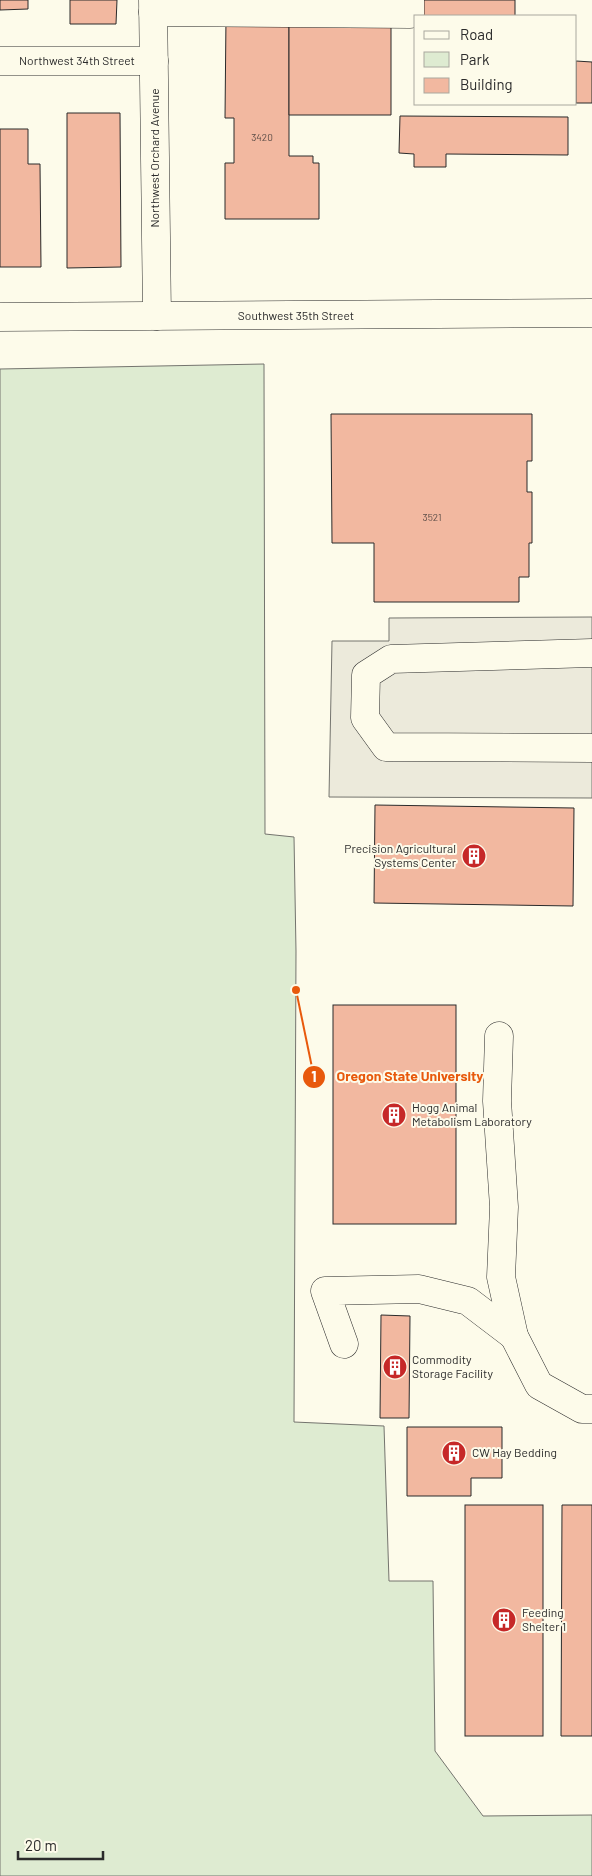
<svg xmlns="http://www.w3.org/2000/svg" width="592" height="1876" font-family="Barlow,sans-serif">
<rect width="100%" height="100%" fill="#fdfbea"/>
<path fill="#deebd1" stroke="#74746e" d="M264,364l1,470 29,3 2,114 -2,471 90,4 5,155h44l2,170 48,65 109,-1v61h-592v-1507z"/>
<path fill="#eceadb" stroke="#74746e" d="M592,617v181l-263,-1 3,-156h57v-23z"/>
<g fill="#f2b8a0" stroke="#2b2b2b">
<path d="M0,0h28v9l-28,1z"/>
<path d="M70,0h47l-1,24h-46z"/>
<rect x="423" y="0" width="92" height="16"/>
<path d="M226,17l63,1v138h24v7h6v56h-94v-56h9v-45h-9z"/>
<path d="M289,19l102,1v95h-102z"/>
<path d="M576,61l16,1v41h-16z"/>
<path d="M67,113h53l1,154 -54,1z"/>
<path d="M400,116l168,1v38l-122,-1v13h-32v-13l-15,-1z"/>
<path d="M0,129h28v35h12l1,103h-41z"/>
<path d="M331,414h201v47h-5v31h5v51h-3v34h-10v25h-145v-59h-42z"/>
<path d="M375,805l199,3 -1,98 -199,-3z"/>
<rect x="333" y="1005" width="123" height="219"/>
<path d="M381,1315l29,1 -1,102h-29z"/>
<path d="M407,1427h95v51h-31v18h-64z"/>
<rect x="465" y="1505" width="78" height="231"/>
<path d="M562,1505h30v231h-31z"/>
</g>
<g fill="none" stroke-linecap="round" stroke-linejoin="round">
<defs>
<g id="minor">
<path d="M153,0l4,316"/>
<path d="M153,12l257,2v-14"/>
<path d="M0,61h154"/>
<path d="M592,653l-201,6 -25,16 -1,43 21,29 206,1"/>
<path d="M499,1036l-2,65 7,106 -3,70 13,59 25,49 43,24h10"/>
<path d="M344,1344l-19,-53 94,-2 49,12 46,35"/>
</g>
<path id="major" d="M0,317l592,-4"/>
</defs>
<use href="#minor" stroke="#2b2b2b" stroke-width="29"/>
<use href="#major" stroke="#2b2b2b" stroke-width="29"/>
<use href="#minor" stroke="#fdfbea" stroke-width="28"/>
<use href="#major" stroke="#fdfbea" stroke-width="28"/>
</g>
<defs>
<symbol id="building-disc" viewBox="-11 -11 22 22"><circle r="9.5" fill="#c62828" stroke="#fdfbea"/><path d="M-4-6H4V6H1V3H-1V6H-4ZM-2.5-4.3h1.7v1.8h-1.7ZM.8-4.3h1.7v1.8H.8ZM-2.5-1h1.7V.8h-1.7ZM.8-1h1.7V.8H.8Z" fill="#fff"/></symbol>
</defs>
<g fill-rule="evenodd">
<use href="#building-disc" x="460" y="842" width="28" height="28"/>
<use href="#building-disc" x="380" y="1101" width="28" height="28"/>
<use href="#building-disc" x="381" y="1353" width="28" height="28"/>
<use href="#building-disc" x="440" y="1439" width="28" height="28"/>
<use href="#building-disc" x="490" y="1606" width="28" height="28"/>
</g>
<g text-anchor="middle" stroke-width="4" stroke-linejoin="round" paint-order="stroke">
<g font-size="10" fill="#5d4e48">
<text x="262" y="141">3420</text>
<text x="432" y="521">3521</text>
</g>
<g font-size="12" fill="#2b2b2b" stroke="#fdfbea">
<text x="77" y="65">Northwest 34th Street</text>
<text transform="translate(155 158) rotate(-90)" y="4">Northwest Orchard Avenue</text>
<text x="296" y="320">Southwest 35th Street</text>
</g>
<g font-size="12" fill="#2b2b2b" stroke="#fdfbea" text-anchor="start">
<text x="456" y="853" text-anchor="end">Precision Agricultural<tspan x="456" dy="14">Systems Center</tspan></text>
<text x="412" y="1112">Hogg Animal<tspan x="412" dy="14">Metabolism Laboratory</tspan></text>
<text x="412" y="1364">Commodity<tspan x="412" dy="14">Storage Facility</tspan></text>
<text x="472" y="1457">CW Hay Bedding</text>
<text x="522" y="1617">Feeding<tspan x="522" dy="14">Shelter 1</tspan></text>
</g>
</g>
<path fill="none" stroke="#e8590c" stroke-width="2" d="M296 990L314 1077"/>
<g fill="#e8590c" stroke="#fdfbea" stroke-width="2">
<circle cx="296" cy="990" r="5"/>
<circle cx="314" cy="1077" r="12"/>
</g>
<g font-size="15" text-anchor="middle" font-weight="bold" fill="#fff">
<text x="314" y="1082">1</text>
</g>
<g font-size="14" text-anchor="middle" font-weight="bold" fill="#e8590c" stroke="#fdfbea" stroke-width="4" stroke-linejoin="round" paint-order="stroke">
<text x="410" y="1081">Oregon State University</text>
</g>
<rect x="414" y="15" width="162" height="90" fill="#fdfbea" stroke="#a9a89e"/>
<rect x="424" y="31" width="25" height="8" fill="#fdfbea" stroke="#a9a89e"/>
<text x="460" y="40" font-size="15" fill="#2b2b2b">Road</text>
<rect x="424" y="52" width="25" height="15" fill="#deebd1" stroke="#a9a89e"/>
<text x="460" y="65" font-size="15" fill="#2b2b2b">Park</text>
<rect x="424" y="78" width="25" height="15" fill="#f2b8a0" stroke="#a9a89e"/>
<text x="460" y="90" font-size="15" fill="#2b2b2b">Building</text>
<path d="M18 1851v8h85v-8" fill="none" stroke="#2b2b2b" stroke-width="2.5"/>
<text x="25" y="1851" font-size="15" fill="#2b2b2b" stroke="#fdfbea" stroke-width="4" paint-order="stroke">20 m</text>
</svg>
